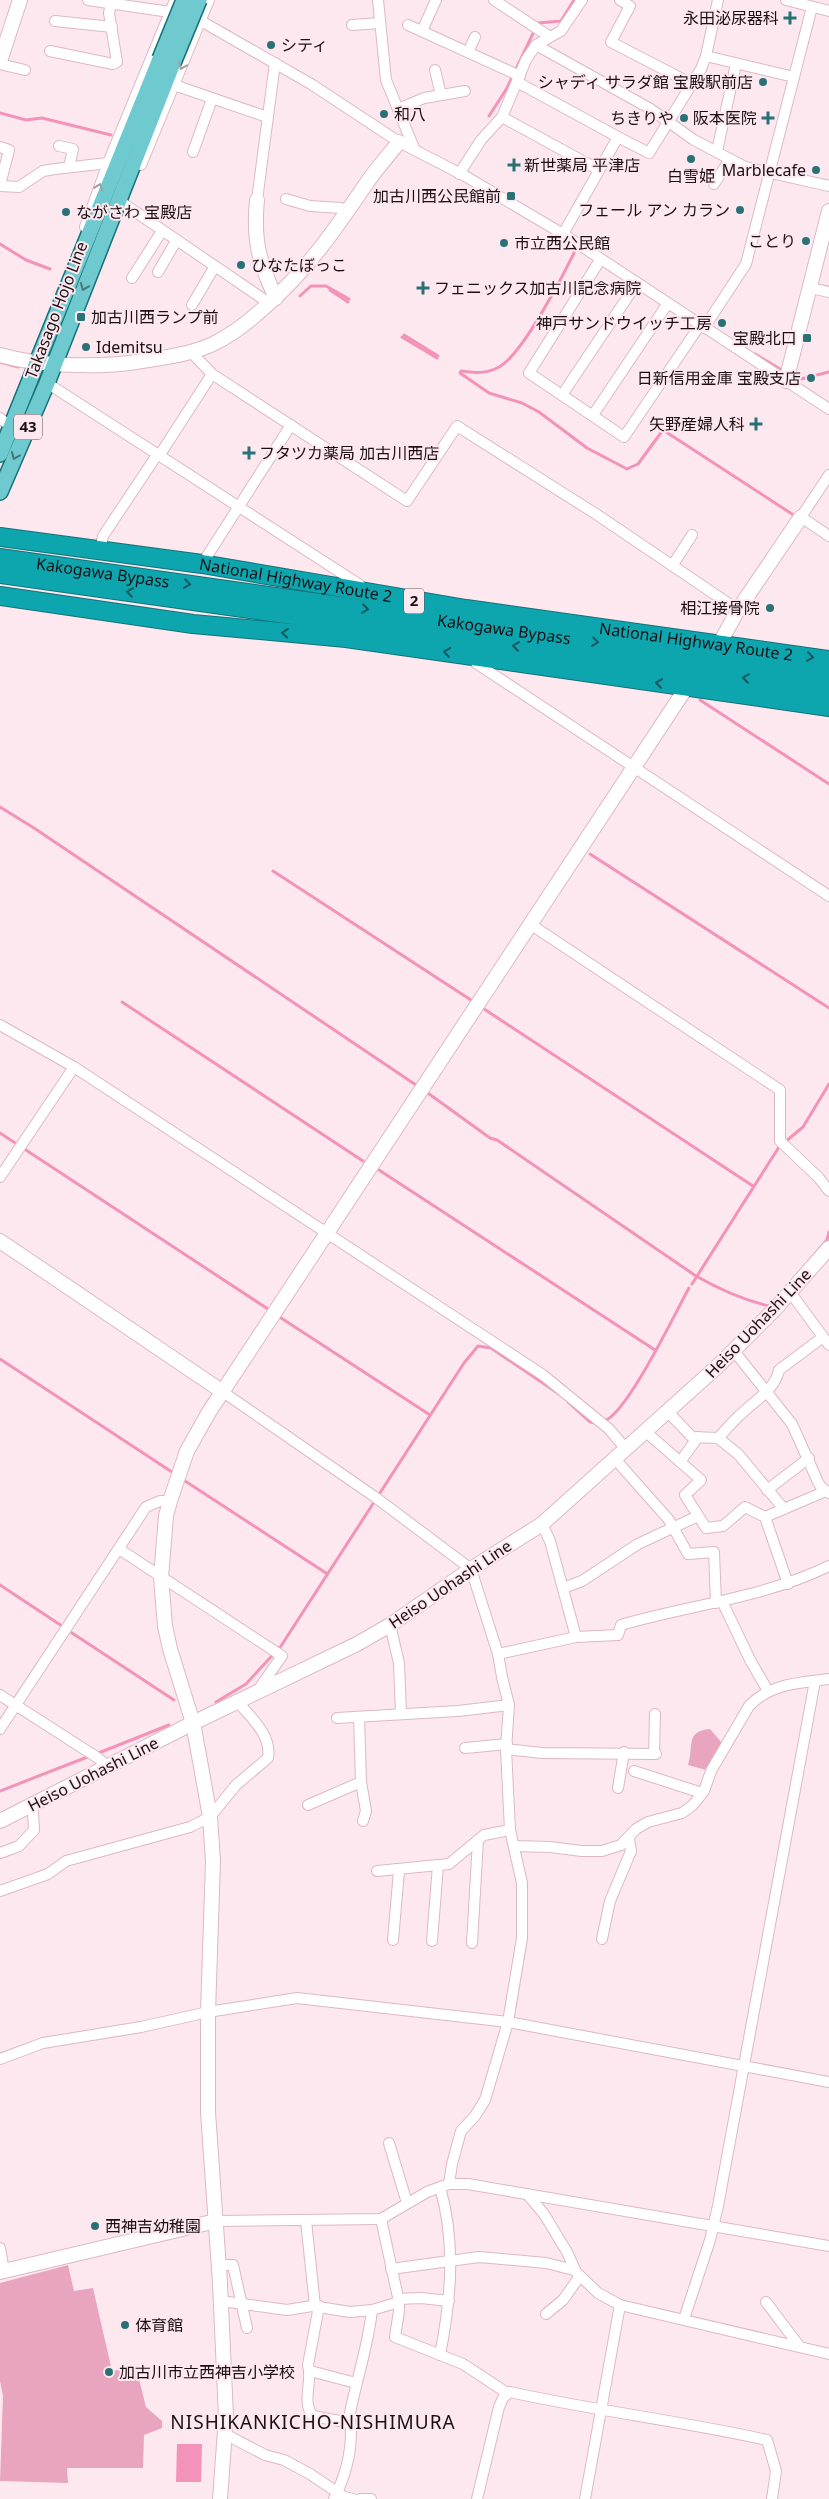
<svg xmlns="http://www.w3.org/2000/svg" width="829" height="2499" font-family="'Noto Sans','Noto Sans JP',sans-serif">
<rect width="100%" height="100%" fill="#fee8ef"/>
<g fill="#e9a5bf">
<path d="M710,1729l12,14 -16,27 -18,-5c6,-18 -3,-34 22,-36z"/>
<path d="M68,2265l6,26 19,-3 19,83 24,-4 10,40 16,14v7l-18,7 -1,33h-76l1,15 -68,-2 3,-85 -3,-15v-98z"/>
</g>
<path fill="#f393b9" d="M177,2444h25l-1,38h-25z"/>
<g fill="none" stroke-linecap="round" stroke-linejoin="round">
<g stroke="#f393b9" stroke-width="3">
<path d="M0,113l26,7 16,-2 69,17"/>
<path d="M489,116l18,-28 31,-65 23,-2 13,-21"/>
<path d="M0,244l26,16 24,9"/>
<path d="M330,290l18,12"/>
<path d="M300,296l11,-10h15l23,13"/>
<path d="M404,335l34,21"/>
<path d="M402,337l35,21"/>
<path d="M755,354l25,15"/>
<path d="M0,362l18,5"/>
<path d="M461,371c13,2 26,3 38,-4 23,-12 64,-91 76,-116"/>
<path d="M460,373l29,20 33,10 17,9 48,36 40,21 11,-5 25,-34 129,84"/>
<path d="M796,377l5,2 28,-7"/>
<path d="M700,700l129,84"/>
<path d="M0,807l34,21 385,259"/>
<path d="M590,854l239,154"/>
<path d="M273,871l201,131"/>
<path d="M122,1002l241,159"/>
<path d="M481,1007l272,179"/>
<path d="M425,1091l65,47 7,2 199,136c23,13 47,24 73,30l2,-2"/>
<path d="M0,1133l271,178"/>
<path d="M379,1170l276,180"/>
<path d="M808,1262l19,-22 2,-8"/>
<path d="M692,1284l87,-137 24,-20 26,-43"/>
<path d="M278,1316l152,99"/>
<path d="M0,1359l175,115"/>
<path d="M568,1402l22,20 8,1"/>
<path d="M604,1421c23,-7 71,-108 85,-133"/>
<path d="M182,1479l144,94"/>
<path d="M0,1585l62,41"/>
<path d="M72,1633l102,67"/>
<path d="M216,1702l30,-18 35,-38 183,-283 14,-17 13,2 68,46"/>
<path d="M96,1754l73,-29"/>
<path d="M0,1791l90,-35"/>
</g>
<defs>
<g id="street">
<path d="M88,0l82,12 31,9 110,63 88,58 66,34 98,58 266,175"/>
<path d="M378,0l8,80 28,68"/>
<path d="M494,0l56,37"/>
<path d="M620,0l10,6 -19,36 81,42"/>
<path d="M786,0l43,11"/>
<path d="M55,21l57,6"/>
<path d="M352,25l28,-2"/>
<path d="M408,25l112,51"/>
<path d="M422,31l14,-31"/>
<path d="M536,45l113,63 45,32 51,27 84,19"/>
<path d="M50,51l63,13 4,-2 -8,-49 2,-10"/>
<path d="M468,52l7,-15"/>
<path d="M706,56l88,21"/>
<path d="M0,64l25,6"/>
<path d="M435,70l6,25"/>
<path d="M517,82l101,55"/>
<path d="M174,85l93,32"/>
<path d="M398,109l26,-11 41,-7"/>
<path d="M502,117l97,53"/>
<path d="M59,146l14,3 -4,18"/>
<path d="M0,147l9,3 -9,35"/>
<path d="M717,151l19,-87"/>
<path d="M193,152l19,-53"/>
<path d="M141,165l68,-165"/>
<path d="M459,174l22,-34 21,-23 24,-57 10,-15 25,-14 21,-31"/>
<path d="M714,184l16,-25"/>
<path d="M0,186l19,1 24,-16 12,-2 53,-6"/>
<path d="M286,199l24,7 31,2 7,4"/>
<path d="M257,200l18,-137"/>
<path d="M124,204l145,99"/>
<path d="M85,227l23,-64 67,-163"/>
<path d="M563,234l55,-97 31,16 52,-84 5,-13 12,-56"/>
<path d="M600,260l-71,113 95,64 76,-112"/>
<path d="M158,272l18,-31"/>
<path d="M132,278l30,-47"/>
<path d="M811,288l18,4"/>
<path d="M192,305l23,-39"/>
<path d="M704,328l42,-64 66,-257"/>
<path d="M191,352l21,22 195,127 50,-75 139,88 142,96"/>
<path d="M47,383l313,202 1,4"/>
<path d="M562,395l75,-112"/>
<path d="M593,415l75,-112"/>
<path d="M0,418l11,9"/>
<path d="M159,456l53,-82"/>
<path d="M829,475l-28,42 28,19"/>
<path d="M100,551l3,-15 54,-81"/>
<path d="M202,564l89,-139"/>
<path d="M672,566l20,-31"/>
<path d="M473,657l3,6 353,233"/>
<path d="M530,924l250,166v51l39,37 10,13"/>
<path d="M0,1025l74,42 469,308 66,54 17,20"/>
<path d="M0,1177l74,-110"/>
<path d="M790,1292l39,53"/>
<path d="M734,1351l58,73 26,58 3,5 8,6"/>
<path d="M223,1392l152,105 96,72 27,85 4,23 7,28 -3,44 4,81 12,53v55l-14,84 -23,78 -10,16 -14,15 -9,33 -3,20"/>
<path d="M668,1412l24,25 26,1 20,16 46,55"/>
<path d="M646,1432l55,48 -16,15 21,33 17,-2 22,-19 20,10 23,67"/>
<path d="M718,1438c7,-7 14,-16 22,-23 14,-14 35,-25 39,-45l44,-33"/>
<path d="M615,1459l54,61 19,34 26,-2 2,51"/>
<path d="M680,1462l18,-25"/>
<path d="M767,1490l42,-32"/>
<path d="M765,1517l61,-26"/>
<path d="M542,1524l8,17 26,96"/>
<path d="M119,1549l163,107 -26,37"/>
<path d="M563,1588l19,-7 56,-37 60,-28"/>
<path d="M722,1601l28,59 18,31"/>
<path d="M390,1625l9,38 2,50"/>
<path d="M498,1654l78,-17 42,-2 3,-10c69,-20 142,-27 208,-59"/>
<path d="M0,1695l98,63 9,8"/>
<path d="M359,1717l2,65 5,29 -3,10"/>
<path d="M337,1718l121,-7 51,-6"/>
<path d="M0,1729l146,-222 14,-6h10"/>
<path d="M465,1748l42,-4"/>
<path d="M506,1749l36,4 114,1"/>
<path d="M654,1754l1,-40"/>
<path d="M634,1771l68,22"/>
<path d="M618,1788l6,-36"/>
<path d="M308,1805l53,-23"/>
<path d="M514,1846l36,1 32,4h20l19,-6 15,-16 12,-7 34,-9 11,-8 11,-14 7,-20 38,-65c22,-23 50,-23 80,-27"/>
<path d="M0,1853l19,-7 15,-16 -1,-18 -4,-6"/>
<path d="M377,1871l72,-7 35,-29 26,-5"/>
<path d="M0,1891l48,-17 18,-13 124,-34 20,-10 26,-32 32,-27c4,-23 -17,-40 -30,-56"/>
<path d="M602,1939l8,-38 21,-50 -2,-12"/>
<path d="M393,1940l6,-69"/>
<path d="M432,1941l6,-76"/>
<path d="M472,1943l6,-103"/>
<path d="M0,2059l43,-16 98,-16 67,-15 89,-14 211,24 321,60"/>
<path d="M389,2143l18,60"/>
<path d="M527,2194l17,20 23,38 9,20 22,21 22,12 209,49"/>
<path d="M216,2221l165,-2 46,-27 22,-8h19l361,62"/>
<path d="M306,2221l9,85"/>
<path d="M0,2248l4,23"/>
<path d="M219,2265h14l14,63"/>
<path d="M391,2269l88,-12 67,6 28,7"/>
<path d="M398,2299l23,-1 28,3"/>
<path d="M221,2301l66,9 25,-4 38,6 22,-2"/>
<path d="M399,2302v9l-4,26 68,27 44,29"/>
<path d="M766,2302l34,45"/>
<path d="M319,2306l-11,59c5,16 -7,37 5,51l37,7"/>
<path d="M546,2314l17,-14 17,-24"/>
<path d="M684,2319l26,-79 8,-34 97,-525"/>
<path d="M440,2355c11,-56 16,-112 0,-168"/>
<path d="M310,2371l46,12"/>
<path d="M225,2434l40,21 19,5 26,14 34,23 9,2"/>
<path d="M334,2499c10,-20 17,-45 17,-67 0,-7 -2,-13 -1,-19 7,-36 18,-66 22,-103l27,-8 -18,-83"/>
<path d="M360,2499h11"/>
<path d="M477,2499l22,-92 4,-9 7,-6c86,19 172,29 257,48l9,31 -4,28"/>
<path d="M585,2499l35,-194"/>
</g>
<g id="secondary">
<path d="M0,61l20,-61"/>
<path d="M257,200c-4,39 2,63 19,98"/>
<path d="M0,355c38,11 97,13 136,7 25,-4 53,-7 77,-18 21,-10 38,-24 55,-40 42,-37 67,-75 98,-120 10,-15 22,-28 33,-42"/>
<path d="M786,381l43,-170"/>
<path d="M716,650l22,-40 63,-93"/>
<path d="M0,1241l223,151"/>
<path d="M0,1821l193,-98 164,-79 33,-19 81,-56 71,-45 177,-159 56,-56 54,-61"/>
<path d="M0,2272l216,-51"/>
<path d="M220,2499l6,-82 -6,-134 -12,-171v-100l5,-151 -3,-44 -10,-56 -7,-38 -23,-74 -5,-23 -4,-49 5,-61 4,-15 17,-50 22,-39 481,-730"/>
</g>
<g id="primary">
<path d="M0,454l160,-395"/>
<path d="M0,492l47,-109 126,-320"/>
</g>
<g id="highway">
<path id="s1" d="M0,537l202,27 264,45 363,51"/>
<path id="s2" d="M0,558l829,117"/>
<path d="M0,574l829,116"/>
<path d="M0,596l193,28 153,14 483,69"/>
</g>
</defs>
<use href="#street" stroke="#dcb8c5" stroke-width="12"/>
<use href="#secondary" stroke="#dcb8c5" stroke-width="16"/>
<use href="#primary" stroke="#137178" stroke-width="18"/>
<use href="#highway" stroke="#137178" stroke-width="20"/>
<use href="#street" stroke="#fff" stroke-width="10"/>
<use href="#secondary" stroke="#fff" stroke-width="14"/>
<use href="#primary" stroke="#6ecace" stroke-width="15"/>
<use href="#highway" stroke="#0ea6ae" stroke-width="18"/>
<defs>
<g id="primary-bridge">
<path d="M160,59l24,-59"/>
<path d="M173,63l26,-63"/>
</g>
</defs>
<use href="#primary-bridge" stroke="#137178" stroke-width="18" stroke-linecap="butt"/>
<use href="#primary-bridge" stroke="#6ecace" stroke-width="15"/>
</g>
<defs><path id="oneway-chevron" d="M-2-3.5L2.5 0L-2 3.5" fill="none" stroke-width="1.6" stroke-linecap="round" stroke-linejoin="round" transform="scale(1.25)"/></defs>
<g stroke="#a49fa1">
<use href="#oneway-chevron" transform="translate(182 66) rotate(112)"/>
<use href="#oneway-chevron" transform="translate(99 187) rotate(-70)"/>
</g>
<g stroke="#49767a">
<use href="#oneway-chevron" transform="translate(84 287) rotate(112)"/>
<use href="#oneway-chevron" transform="translate(15 456) rotate(113)"/>
</g>
<g stroke="#145a61">
<use href="#oneway-chevron" transform="translate(187 584) rotate(8)"/>
<use href="#oneway-chevron" transform="translate(130 592) rotate(-172)"/>
<use href="#oneway-chevron" transform="translate(365 609) rotate(8)"/>
<use href="#oneway-chevron" transform="translate(285 633) rotate(-175)"/>
<use href="#oneway-chevron" transform="translate(595 642) rotate(8)"/>
<use href="#oneway-chevron" transform="translate(516 646) rotate(-172)"/>
<use href="#oneway-chevron" transform="translate(447 652) rotate(-172)"/>
<use href="#oneway-chevron" transform="translate(810 657) rotate(8)"/>
<use href="#oneway-chevron" transform="translate(746 678) rotate(-172)"/>
<use href="#oneway-chevron" transform="translate(659 683) rotate(-172)"/>
</g>
<g fill="#287277" stroke="#fee8ef" stroke-width="2">
<path d="M787.5 10.5h5v5h5v5h-5v5h-5v-5h-5v-5h5z"/>
<circle cx="271" cy="45" r="5"/>
<circle cx="763" cy="82" r="5"/>
<circle cx="384" cy="114" r="5"/>
<circle cx="684" cy="118" r="5"/>
<path d="M765.5 110.5h5v5h5v5h-5v5h-5v-5h-5v-5h5z"/>
<circle cx="691" cy="159" r="5"/>
<path d="M511.5 157.5h5v5h5v5h-5v5h-5v-5h-5v-5h5z"/>
<circle cx="816" cy="170" r="5"/>
<rect x="506" y="191" width="10" height="10" rx="2.5"/>
<circle cx="740" cy="210" r="5"/>
<circle cx="66" cy="212" r="5"/>
<circle cx="806" cy="241" r="5"/>
<circle cx="504" cy="243" r="5"/>
<circle cx="241" cy="265" r="5"/>
<path d="M420.5 280.5h5v5h5v5h-5v5h-5v-5h-5v-5h5z"/>
<rect x="76" y="312" width="10" height="10" rx="2.5"/>
<circle cx="722" cy="323" r="5"/>
<rect x="802" y="333" width="10" height="10" rx="2.5"/>
<circle cx="86" cy="347" r="5"/>
<circle cx="811" cy="378" r="5"/>
<path d="M753.5 416.5h5v5h5v5h-5v5h-5v-5h-5v-5h5z"/>
<path d="M246.5 445.5h5v5h5v5h-5v5h-5v-5h-5v-5h5z"/>
<circle cx="770" cy="608" r="5"/>
<circle cx="95" cy="2226" r="5"/>
<circle cx="125" cy="2325" r="5"/>
<circle cx="109" cy="2372" r="5"/>
</g>
<g text-anchor="middle" stroke-width="4" stroke-linejoin="round" paint-order="stroke">
<g fill="#fee8ef" stroke="#5f5056" stroke-width="1">
<rect x="14" y="414.5" width="28" height="25" rx="4"/>
<rect x="404" y="588.5" width="20" height="25" rx="4"/>
</g>
<g font-size="15" font-weight="bold" fill="#1b0f14">
<text x="28" y="432">43</text>
<text x="414" y="606">2</text>
</g>
<g font-size="16" fill="#1b0f14" stroke="#fee8ef" text-anchor="end">
<text x="779" y="24">永田泌尿器科</text>
<text x="281" y="51" text-anchor="start">シティ</text>
<text x="753" y="88">シャディ サラダ館 宝殿駅前店</text>
<text x="394" y="120" text-anchor="start">和八</text>
<text x="674" y="124">ちきりや</text>
<text x="757" y="124">阪本医院</text>
<text x="524" y="171" text-anchor="start">新世薬局 平津店</text>
<text x="806" y="176">Marblecafe</text>
<text x="691" y="182" text-anchor="middle">白雪姫</text>
<text x="501" y="202">加古川西公民館前</text>
<text x="730" y="216">フェール アン カラン</text>
<text x="76" y="218" text-anchor="start">ながさわ 宝殿店</text>
<text x="796" y="247">ことり</text>
<text x="514" y="249" text-anchor="start">市立西公民館</text>
<text x="251" y="271" text-anchor="start">ひなたぼっこ</text>
<text x="434" y="294" text-anchor="start">フェニックス加古川記念病院</text>
<text x="91" y="323" text-anchor="start">加古川西ランプ前</text>
<text x="712" y="329">神戸サンドウイッチ工房</text>
<text x="797" y="344">宝殿北口</text>
<text x="96" y="353" text-anchor="start">Idemitsu</text>
<text x="801" y="384">日新信用金庫 宝殿支店</text>
<text x="745" y="430">矢野産婦人科</text>
<text x="259" y="459" text-anchor="start">フタツカ薬局 加古川西店</text>
<text x="760" y="614">相江接骨院</text>
<text x="105" y="2232" text-anchor="start">西神吉幼稚園</text>
<text x="135" y="2331" text-anchor="start">体育館</text>
<text x="119" y="2378" text-anchor="start">加古川市立西神吉小学校</text>
</g>
<g font-size="16" fill="#1b0f14" stroke="#fee8ef">
<text transform="translate(56 310) rotate(-69)" y="6">Takasago Hojo Line</text>
<text dy="6" stroke="none"><textPath href="#s2" startOffset="104">Kakogawa Bypass</textPath></text>
<text dy="6" stroke="none"><textPath href="#s1" startOffset="299">National Highway Route 2</textPath></text>
<text dy="6" stroke="none"><textPath href="#s2" startOffset="509">Kakogawa Bypass</textPath></text>
<text dy="6" stroke="none"><textPath href="#s1" startOffset="704">National Highway Route 2</textPath></text>
<text transform="translate(758 1323) rotate(-46)" y="6">Heiso Uohashi Line</text>
<text transform="translate(450 1584) rotate(-34)" y="6">Heiso Uohashi Line</text>
<text transform="translate(93 1774) rotate(-27)" y="6">Heiso Uohashi Line</text>
</g>
<g font-size="19" letter-spacing="1" fill="#1b0f14" stroke="#fee8ef">
<text x="313" y="2429">NISHIKANKICHO-NISHIMURA</text>
</g>
</g>
</svg>
